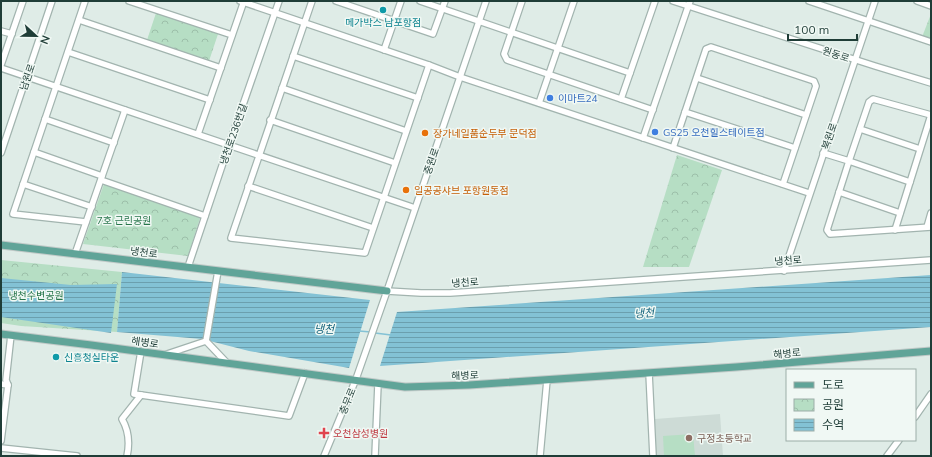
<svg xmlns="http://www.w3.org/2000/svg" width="932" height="457" font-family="Mulish,'Noto Sans KR',sans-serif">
<defs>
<pattern id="park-crowns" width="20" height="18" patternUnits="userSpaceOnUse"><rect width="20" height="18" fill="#b6dec4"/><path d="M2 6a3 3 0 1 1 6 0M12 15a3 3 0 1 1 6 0" fill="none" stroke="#9cbfa9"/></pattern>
<pattern id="water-rules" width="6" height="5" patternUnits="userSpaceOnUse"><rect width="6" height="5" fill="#83c2d5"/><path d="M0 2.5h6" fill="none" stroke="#6b9fae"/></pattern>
</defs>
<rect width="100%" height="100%" fill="#dfece7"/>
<path fill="#cddbd6" d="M720,414l3,42h-67l-1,-37z"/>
<g fill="url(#park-crowns)">
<path d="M157,10l62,21 -11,33 -62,-21z"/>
<path d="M931,14v26l-9,-3z"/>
<path d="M677,155l45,15 -33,97h-46z"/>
<path d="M104,184l95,32 1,2 -12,38 -105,-12z"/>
<path d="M1,260l121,12 -5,60 -96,-6 -20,-3z"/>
</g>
<path fill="#b6dec4" d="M693,434l2,22h-31l-1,-20z"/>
<g fill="url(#water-rules)">
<path d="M122,272l248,28 -21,68 -100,-17 -47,-12 -85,-7z"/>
<path d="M931,275v52l-551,39 17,-54z"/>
<path d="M1,278l70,7 46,-1 -6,49 -110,-16z"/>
</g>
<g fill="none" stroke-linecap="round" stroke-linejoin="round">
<g stroke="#83c2d5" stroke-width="1.5">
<path d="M359,331l12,1"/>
<path d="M375,333l16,2"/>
</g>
<defs>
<g id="minor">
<path d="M85,1l-72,213 73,8"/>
<path d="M129,1l103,34"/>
<path d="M240,1l189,64 31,12 349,116"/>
<path d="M312,1l-81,237 134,15 64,-188"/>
<path d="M336,1l97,33 12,-33"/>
<path d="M420,1l210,72"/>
<path d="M522,1l-18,53 3,6 146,50"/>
<path d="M673,1l202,65 56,17"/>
<path d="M809,1l122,41"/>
<path d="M917,1l14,5"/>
<path d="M79,20l142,48"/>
<path d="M1,31l11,3"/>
<path d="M384,50l17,-49"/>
<path d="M68,52l142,48"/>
<path d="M293,56l125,42"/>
<path d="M1,65l22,-64"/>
<path d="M1,68l414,140"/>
<path d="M697,78l109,37"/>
<path d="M282,88l124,43"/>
<path d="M621,99l34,-98"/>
<path d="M539,103l35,-102"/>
<path d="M685,112l110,36"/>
<path d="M45,119l69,24"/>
<path d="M270,120l125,43"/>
<path d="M860,129l60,20"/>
<path d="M198,134l46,-133"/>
<path d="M643,138l47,-137"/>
<path d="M673,148l33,-99 5,-2 103,34 2,5 -33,98"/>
<path d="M34,152l68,24"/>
<path d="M1,153l51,-152"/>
<path d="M823,153l26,8 -22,69 3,4 101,-7"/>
<path d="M101,180l104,36"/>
<path d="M910,182l-61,-21 20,-59 4,-3 58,16"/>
<path d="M23,184l69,23"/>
<path d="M248,186l125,42"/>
<path d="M839,192l61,21"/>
<path d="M927,227l4,-14"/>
<path d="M895,230l36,-115"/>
<path d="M75,254l50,-144"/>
<path d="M188,267l41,-122 50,-144"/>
<path d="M784,271l91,-270"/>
<path d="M387,291l34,2h29l481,-33"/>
<path d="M206,341l12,-70"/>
<path d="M206,341l21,22"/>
<path d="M141,351l-7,43 7,1"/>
<path d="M167,354l39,-13"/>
<path d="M649,373l4,83"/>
<path d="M1,384l7,1 -7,56"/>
<path d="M8,385l-2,-5 5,-45"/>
<path d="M915,417l16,-23"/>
<path d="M1,448l76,8"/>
<path d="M127,456c3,-14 2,-25 -5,-37l19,-24 148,21 16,-43"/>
<path d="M324,456l32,-77 31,-88 99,-290"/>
<path d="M375,456l3,-72"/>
<path d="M540,456l7,-76"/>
<path d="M887,456l12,-16"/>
</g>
<g id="major">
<path d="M1,245l386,46"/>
<path d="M1,334l90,11 314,42 64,-2 267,-18 195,-16"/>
</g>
</defs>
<use href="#minor" stroke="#a2b4af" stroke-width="8"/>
<use href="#major" stroke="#c0c9c7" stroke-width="9"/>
<use href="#minor" stroke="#fff" stroke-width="5.5"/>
<use href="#major" stroke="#60a498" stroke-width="7"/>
</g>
<g fill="#0f9aa8" stroke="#f0f8f4" stroke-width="1.5">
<circle cx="383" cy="10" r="4"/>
<circle cx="56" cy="357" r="4"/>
</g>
<g fill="#3f7fe0" stroke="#f0f8f4" stroke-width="1.5">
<circle cx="550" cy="98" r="4"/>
<circle cx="655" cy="132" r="4"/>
</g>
<g fill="#e8710a" stroke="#f0f8f4" stroke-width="1.5">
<circle cx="425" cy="133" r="4"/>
<circle cx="406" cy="190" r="4"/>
</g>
<path fill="#e0444e" stroke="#f0f8f4" stroke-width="1.5" d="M322 427h4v4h4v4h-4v4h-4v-4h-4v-4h4z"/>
<circle fill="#8d6e63" stroke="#f0f8f4" stroke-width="1.5" cx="689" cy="438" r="4"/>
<g text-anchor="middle" stroke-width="3" stroke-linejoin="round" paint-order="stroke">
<g font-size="10" fill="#0d838f" stroke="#f0f8f4">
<text x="383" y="26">메가박스 남포항점</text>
<text x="64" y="361" text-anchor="start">신흥청실타운</text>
</g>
<g font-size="10" fill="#1f3d37" stroke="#f0f8f4">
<text transform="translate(836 54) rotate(18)" y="4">원동로</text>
<text transform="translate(27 77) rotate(-71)" y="4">남원로</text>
<text transform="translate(233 134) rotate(-71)" y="4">냉천로236번길</text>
<text transform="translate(829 136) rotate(-71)" y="4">북원로</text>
<text transform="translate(431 161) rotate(-71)" y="4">중원로</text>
<text transform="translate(144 252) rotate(7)" y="4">냉천로</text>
<text transform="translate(788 260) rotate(-4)" y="4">냉천로</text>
<text transform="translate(465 282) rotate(-4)" y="4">냉천로</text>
<text transform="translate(145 342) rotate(8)" y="4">해병로</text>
<text transform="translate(787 353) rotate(-5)" y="4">해병로</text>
<text transform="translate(465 375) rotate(-2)" y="4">해병로</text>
<text transform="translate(347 401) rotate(-68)" y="4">충무로</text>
</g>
<g font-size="10" fill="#366cbe" stroke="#f0f8f4" text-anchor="start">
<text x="558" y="102">이마트24</text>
<text x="663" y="136">GS25 오천힐스테이트점</text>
</g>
<g font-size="10" fill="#c56008" stroke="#f0f8f4" text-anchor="start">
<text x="433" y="137">장가네일품순두부 문덕점</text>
<text x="414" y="194">일공공샤브 포항원동점</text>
</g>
<g font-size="10" fill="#27764b" stroke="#f0f8f4">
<text x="124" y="224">7호 근린공원</text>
<text x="36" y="299">냉천수변공원</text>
</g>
<g font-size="10" fill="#be3a42" stroke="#f0f8f4" text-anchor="start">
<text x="333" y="437">오천삼성병원</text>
</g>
<g font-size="10" fill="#785e54" stroke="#f0f8f4" text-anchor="start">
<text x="697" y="442">구정초등학교</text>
</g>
<g font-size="11" font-style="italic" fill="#15637c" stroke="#f0f8f4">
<text transform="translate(644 313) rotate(-4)" y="4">냉천</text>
<text x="324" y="333">냉천</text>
</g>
</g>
<rect width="932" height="457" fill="none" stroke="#1f3d37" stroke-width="4"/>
<rect x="786" y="369" width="130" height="72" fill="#f0f8f4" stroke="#9cada8"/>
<rect x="794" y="382" width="20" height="6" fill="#60a498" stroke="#9cada8"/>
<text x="822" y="389" font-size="12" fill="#1f3d37">도로</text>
<rect x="794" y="399" width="20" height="12" fill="url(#park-crowns)" stroke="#9cada8"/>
<text x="822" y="409" font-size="12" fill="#1f3d37">공원</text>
<rect x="794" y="419" width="20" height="12" fill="url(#water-rules)" stroke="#9cada8"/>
<text x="822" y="429" font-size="12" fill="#1f3d37">수역</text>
<g transform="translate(36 36) rotate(112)" stroke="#f0f8f4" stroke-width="3" paint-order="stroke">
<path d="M0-3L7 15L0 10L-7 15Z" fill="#1f3d37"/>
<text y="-6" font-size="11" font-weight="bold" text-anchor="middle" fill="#1f3d37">N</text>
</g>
<path d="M788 34v6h69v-6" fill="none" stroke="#1f3d37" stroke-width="2"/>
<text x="794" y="34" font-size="12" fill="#1f3d37" stroke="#f0f8f4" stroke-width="3" paint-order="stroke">100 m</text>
</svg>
